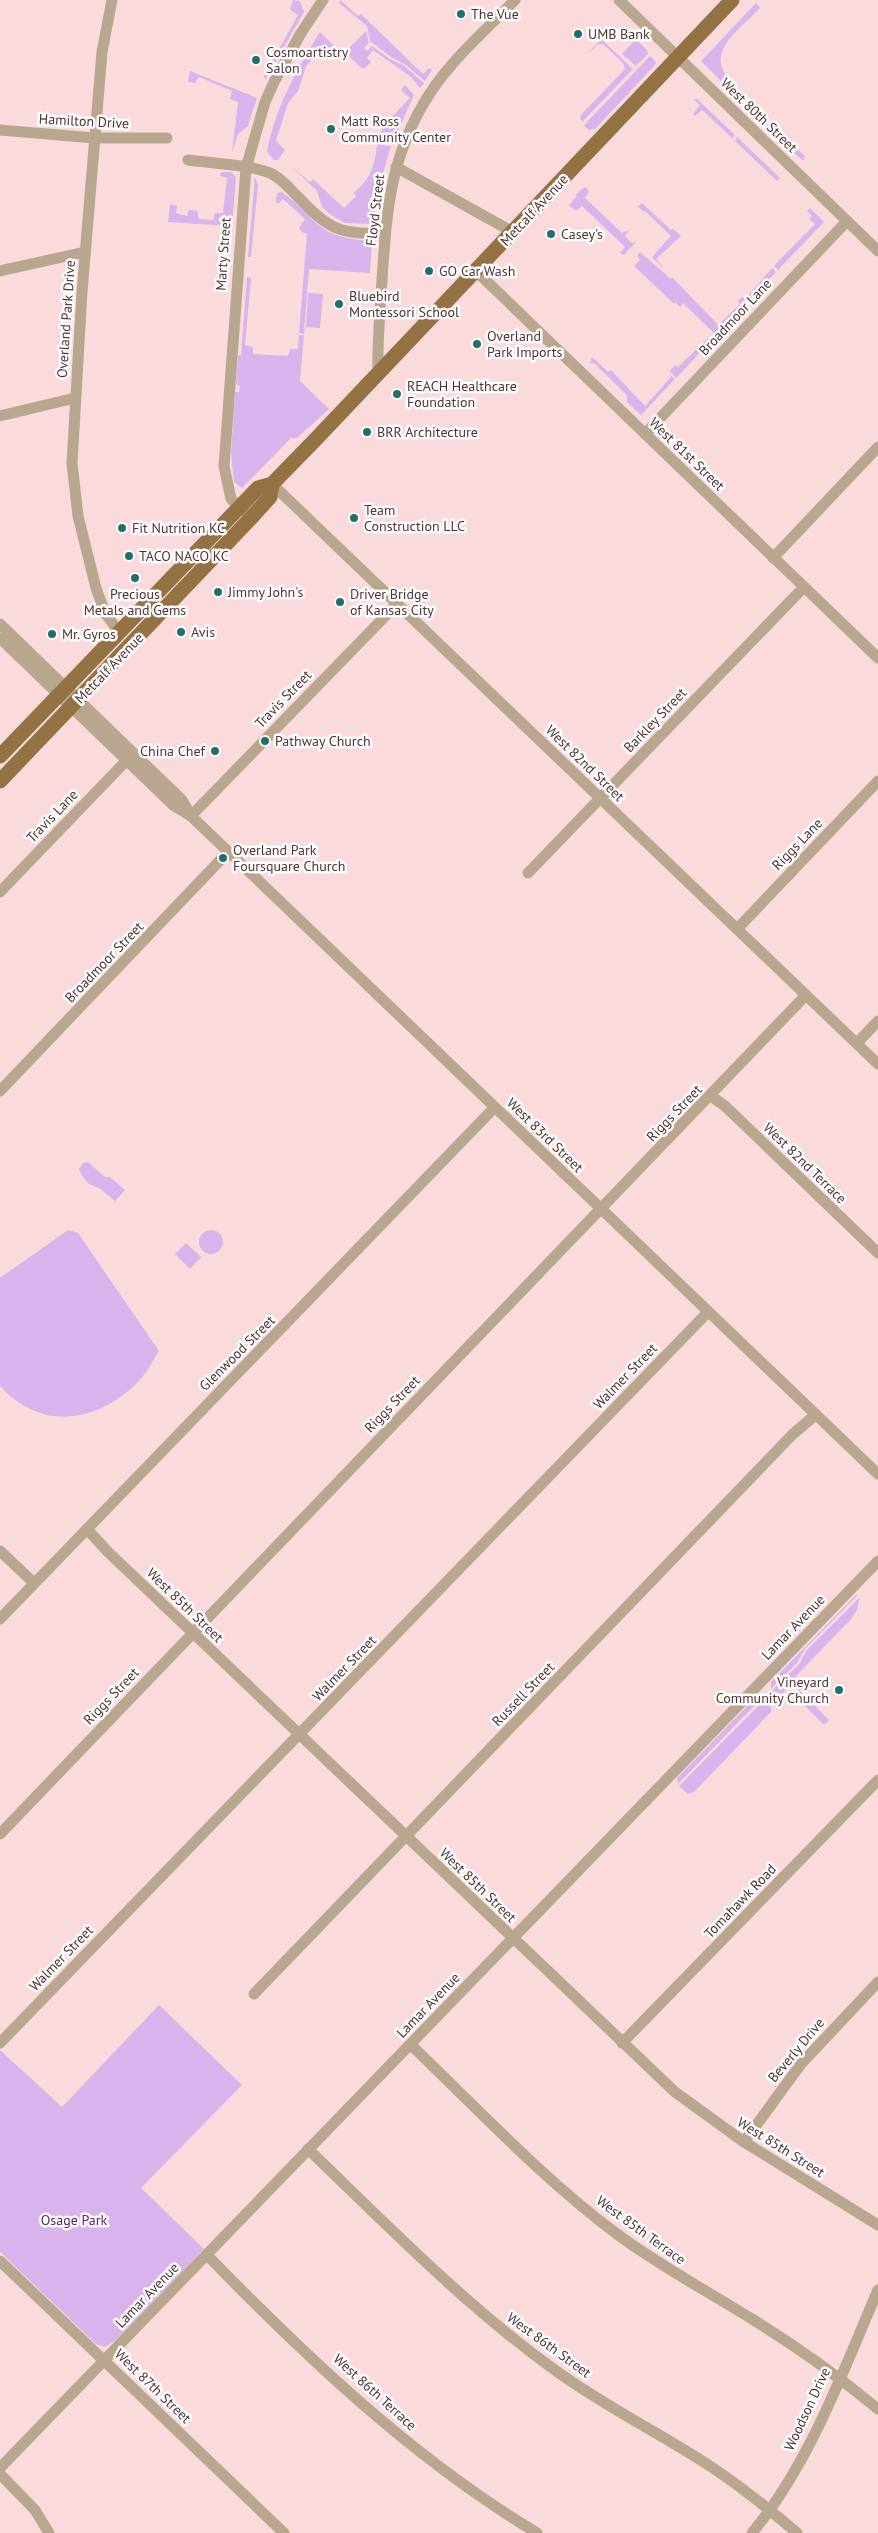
<svg xmlns="http://www.w3.org/2000/svg" width="878" height="2533" font-family="'PT Sans',sans-serif">
<rect width="100%" height="100%" fill="#fbdadc"/>
<g fill="#d9b4ec">
<path d="M293,0l7,1 4,11 -39,68 -1,-4 34,-61 -8,-5z"/>
<path d="M340,0l18,16 3,-2 62,60 6,-6 3,2 -7,11 -19,-16 -15,-8 -21,-16 -3,-15 -28,-23z"/>
<path d="M756,3l4,5c-20,22 -59,45 -27,75l-5,5 -27,-27z"/>
<path d="M366,31l3,12 -5,5 3,3 5,-5 19,14 12,5 21,18 -4,5 -9,-11 -38,-27 -6,8 4,4 -6,6h-4l-16,-16z"/>
<path d="M320,32l17,17 -9,9 -8,-7 -14,15 -8,25 -10,12 -12,38 9,9 -7,10h-4l-7,-8c8,-44 30,-83 53,-120z"/>
<path d="M601,39l32,30 -50,52 -3,-3 1,-3 44,-46 -2,-6 -20,-19h-5l-12,11z"/>
<path d="M636,39l11,11 1,4 -12,12 -14,-12z"/>
<path d="M650,56l6,6 -1,3 -60,64 -6,1 -5,-4 3,-4z"/>
<path d="M190,71l67,27 -9,28 -10,8 -6,18 6,-50 -8,-3 2,-8 -33,-14 -4,6 -7,-1z"/>
<path d="M405,85l9,10 -22,49 -9,-2 -5,-4 6,-13 26,-27 -9,-8z"/>
<path d="M696,98l39,37 -3,3 -30,-28 -7,6 -2,-2 7,-9 -6,-5z"/>
<path d="M777,130l28,26 -2,5 -26,-24z"/>
<path d="M737,137l43,41 -3,3 -42,-40z"/>
<path d="M377,144l14,2 -12,41 -6,35 -3,2 -25,-1 -14,-8 -9,-8 -5,-16 -26,-25 19,16 3,-3 31,29 12,-12 -3,-3c18,-13 22,-29 24,-49z"/>
<path d="M221,172h10l5,5 -4,49 -64,-4 2,-18 7,2 -1,7 11,3 2,-6 8,1 2,8 14,1 2,-7h8l4,-35 -7,-2z"/>
<path d="M255,177l3,8 -7,72h-3z"/>
<path d="M585,187l4,4 -4,7 37,35 7,-3 -4,6 7,7 4,-1 -12,13 -4,-2 5,-6 -43,-41 -6,5 -7,-6 8,-9 -1,-2z"/>
<path d="M282,192c40,30 32,45 90,49l-2,32 -61,-4 -5,65 -5,-1 8,-99 -5,-2 -3,-4 6,-9 -22,-20 -5,5 -2,-2 1,-9z"/>
<path d="M642,203l29,27 2,-1 8,7 -25,23 10,12 -14,-14 19,-21 -26,-25 -1,1 -8,-7 3,1z"/>
<path d="M810,208l14,14 -46,48 -4,-4 41,-42 -6,-5 3,-3 -5,-5z"/>
<path d="M640,252l31,27 1,-2 50,52 -6,6 -33,-32 -3,4 -5,-5 -1,2 -40,-38 6,-6 -3,-4z"/>
<path d="M772,268l4,4 -53,56 -4,-4 21,-20 -2,-3 4,-4 3,2z"/>
<path d="M247,277l4,1 -6,67 8,2v7l35,2 2,-7h8l1,-14h5l-4,46 29,28 -32,29h-6l-49,50 -8,-6 -3,-29 4,-61h4l1,-6 -4,-2 2,-29h3z"/>
<path d="M308,293l15,1 -3,34 -14,-1z"/>
<path d="M708,338l3,3 -35,37 -6,-7 5,-6 3,2z"/>
<path d="M592,357l16,15 3,-2 34,36 26,-29 -2,-3 6,5 -34,36 -14,-13v-7l-33,-32h-4z"/>
<path d="M88,1162l17,15h5l15,13 -10,11 -16,-13 -10,-4 -7,-8 -3,-7 4,-6z"/>
<path d="M68,1230l10,3 81,118c-6,9 -12,21 -19,29 -41,42 -97,53 -140,6v-108z"/>
<circle cx="211" cy="1242" r="12"/>
<path d="M186,1243l15,14 -11,12 -15,-15z"/>
<path d="M857,1594v2l-52,53 -8,14 -26,26v-7z"/>
<path d="M860,1597l-3,13 -6,9 -55,57 -15,20 -3,1 -6,-6 28,-28 6,-12z"/>
<path d="M806,1681l2,1 -8,9 29,29 -5,5 -30,-30z"/>
<path d="M755,1698l6,1 -83,85 -1,-6z"/>
<path d="M764,1700l7,7v5l-77,80 -6,2 -9,-8z"/>
<path d="M159,2005l83,80 -101,103 63,61 -89,92 -10,6 -9,-3 -96,-92v-202l62,57z"/>
</g>
<g fill="none" stroke-linecap="round" stroke-linejoin="round">
<g stroke="#b9a68e" stroke-width="11">
<path d="M112,0l-10,52 -20,240 -10,171 6,53 18,72 9,25 14,19"/>
<path d="M619,0l259,251"/>
<path d="M0,130l94,8h73"/>
<path d="M188,160c22,3 66,5 84,14 10,5 18,15 26,23 33,34 40,36 87,37"/>
<path d="M396,167l117,65"/>
<path d="M0,271l85,-19"/>
<path d="M476,271l402,387"/>
<path d="M378,375c-1,-32 2,-63 4,-95 5,-75 9,-133 55,-197 22,-30 52,-56 78,-83"/>
<path d="M0,416l75,-18"/>
<path d="M645,434l202,-213"/>
<path d="M272,484l606,580"/>
<path d="M245,512l-14,-13 -7,-33 22,-298 19,-66 9,-20 27,-49 22,-33"/>
<path d="M773,558l105,-111"/>
<path d="M0,624l182,176 8,14"/>
<path d="M0,638l173,167 18,11 687,658"/>
<path d="M191,816l206,-212"/>
<path d="M528,873l276,-286"/>
<path d="M0,892l126,-131"/>
<path d="M737,929l141,-148"/>
<path d="M857,1043l21,-22"/>
<path d="M0,1091l228,-239"/>
<path d="M711,1096l14,10 153,147"/>
<path d="M87,1529l20,22 568,541 69,50 134,83"/>
<path d="M0,1551l34,32"/>
<path d="M0,1619l495,-512"/>
<path d="M0,1834l806,-839"/>
<path d="M254,1994l538,-559 23,-20"/>
<path d="M0,2043l708,-731"/>
<path d="M622,2043l256,-263"/>
<path d="M411,2045c67,64 132,134 206,189 43,32 90,57 135,85 44,27 86,57 126,90"/>
<path d="M744,2142l57,-78 77,-82"/>
<path d="M308,2149c81,78 160,159 251,224 49,35 104,62 154,95 30,20 57,42 84,65"/>
<path d="M207,2255c100,103 207,204 330,278"/>
<path d="M0,2261l284,272"/>
<path d="M0,2468l878,-907"/>
<path d="M0,2474l35,36 14,23"/>
<path d="M752,2533c58,-70 90,-160 126,-243"/>
</g>
<g stroke="#947243" stroke-width="15">
<path d="M0,756l258,-268 14,-4 43,-44 417,-440"/>
<path d="M0,781l251,-263 19,-21 2,-13"/>
</g>
</g>
<g fill="#226d6d" stroke="#fff" stroke-width="2">
<circle cx="461" cy="14" r="5"/>
<circle cx="578" cy="34" r="5"/>
<circle cx="256" cy="60" r="5"/>
<circle cx="331" cy="129" r="5"/>
<circle cx="551" cy="234" r="5"/>
<circle cx="429" cy="271" r="5"/>
<circle cx="339" cy="304" r="5"/>
<circle cx="477" cy="344" r="5"/>
<circle cx="397" cy="394" r="5"/>
<circle cx="367" cy="432" r="5"/>
<circle cx="354" cy="518" r="5"/>
<circle cx="122" cy="528" r="5"/>
<circle cx="129" cy="556" r="5"/>
<circle cx="135" cy="578" r="5"/>
<circle cx="218" cy="592" r="5"/>
<circle cx="340" cy="602" r="5"/>
<circle cx="181" cy="632" r="5"/>
<circle cx="52" cy="634" r="5"/>
<circle cx="265" cy="741" r="5"/>
<circle cx="215" cy="751" r="5"/>
<circle cx="223" cy="858" r="5"/>
<circle cx="839" cy="1690" r="5"/>
</g>
<g text-anchor="middle" stroke-width="5" stroke-linejoin="round" paint-order="stroke">
<g font-size="14" fill="#523235" stroke="#fff" text-anchor="start">
<text x="471" y="19">The Vue</text>
<text x="588" y="39">UMB Bank</text>
<text x="266" y="57">Cosmoartistry<tspan x="266" dy="16">Salon</tspan></text>
<text x="341" y="126">Matt Ross<tspan x="341" dy="16">Community Center</tspan></text>
<text x="561" y="239">Casey's</text>
<text x="439" y="276">GO Car Wash</text>
<text x="349" y="301">Bluebird<tspan x="349" dy="16">Montessori School</tspan></text>
<text x="487" y="341">Overland<tspan x="487" dy="16">Park Imports</tspan></text>
<text x="407" y="391">REACH Healthcare<tspan x="407" dy="16">Foundation</tspan></text>
<text x="377" y="437">BRR Architecture</text>
<text x="364" y="515">Team<tspan x="364" dy="16">Construction LLC</tspan></text>
<text x="132" y="533">Fit Nutrition KC</text>
<text x="139" y="561">TACO NACO KC</text>
<text x="228" y="597">Jimmy John's</text>
<text x="135" y="599" text-anchor="middle">Precious<tspan x="135" dy="16">Metals and Gems</tspan></text>
<text x="350" y="599">Driver Bridge<tspan x="350" dy="16">of Kansas City</tspan></text>
<text x="191" y="637">Avis</text>
<text x="62" y="639">Mr. Gyros</text>
<text x="275" y="746">Pathway Church</text>
<text x="205" y="756" text-anchor="end">China Chef</text>
<text x="233" y="855">Overland Park<tspan x="233" dy="16">Foursquare Church</tspan></text>
<text x="829" y="1687" text-anchor="end">Vineyard<tspan x="829" dy="16">Community Church</tspan></text>
</g>
<g font-size="14" fill="#523235" stroke="#fff">
<text transform="translate(759 115) rotate(44)" y="5">West 80th Street</text>
<text transform="translate(84 121) rotate(3)" y="5">Hamilton Drive</text>
<text transform="translate(375 210) rotate(-83)" y="5">Floyd Street</text>
<text transform="translate(534 210) rotate(-47)" y="5">Metcalf Avenue</text>
<text transform="translate(223 254) rotate(-86)" y="5">Marty Street</text>
<text transform="translate(735 317) rotate(-47)" y="5">Broadmoor Lane</text>
<text transform="translate(66 319) rotate(-86)" y="5">Overland Park Drive</text>
<text transform="translate(687 454) rotate(44)" y="5">West 81st Street</text>
<text transform="translate(109 668) rotate(-46)" y="5">Metcalf Avenue</text>
<text transform="translate(283 699) rotate(-46)" y="5">Travis Street</text>
<text transform="translate(655 720) rotate(-46)" y="5">Barkley Street</text>
<text transform="translate(585 763) rotate(44)" y="5">West 82nd Street</text>
<text transform="translate(52 816) rotate(-46)" y="5">Travis Lane</text>
<text transform="translate(797 844) rotate(-46)" y="5">Riggs Lane</text>
<text transform="translate(104 962) rotate(-46)" y="5">Broadmoor Street</text>
<text transform="translate(674 1113) rotate(-46)" y="5">Riggs Street</text>
<text transform="translate(545 1135) rotate(44)" y="5">West 83rd Street</text>
<text transform="translate(805 1163) rotate(44)" y="5">West 82nd Terrace</text>
<text transform="translate(237 1353) rotate(-45)" y="5">Glenwood Street</text>
<text transform="translate(625 1376) rotate(-46)" y="5">Walmer Street</text>
<text transform="translate(392 1404) rotate(-46)" y="5">Riggs Street</text>
<text transform="translate(185 1605) rotate(44)" y="5">West 85th Street</text>
<text transform="translate(793 1627) rotate(-46)" y="5">Lamar Avenue</text>
<text transform="translate(344 1668) rotate(-46)" y="5">Walmer Street</text>
<text transform="translate(523 1694) rotate(-46)" y="5">Russell Street</text>
<text transform="translate(111 1696) rotate(-46)" y="5">Riggs Street</text>
<text transform="translate(478 1885) rotate(44)" y="5">West 85th Street</text>
<text transform="translate(740 1901) rotate(-46)" y="5">Tomahawk Road</text>
<text transform="translate(61 1958) rotate(-46)" y="5">Walmer Street</text>
<text transform="translate(428 2005) rotate(-46)" y="5">Lamar Avenue</text>
<text transform="translate(796 2050) rotate(-50)" y="5">Beverly Drive</text>
<text transform="translate(781 2147) rotate(32)" y="5">West 85th Street</text>
<text transform="translate(641 2230) rotate(36)" y="5">West 85th Terrace</text>
<text transform="translate(147 2295) rotate(-46)" y="5">Lamar Avenue</text>
<text transform="translate(549 2345) rotate(36)" y="5">West 86th Street</text>
<text transform="translate(153 2386) rotate(44)" y="5">West 87th Street</text>
<text transform="translate(375 2392) rotate(42)" y="5">West 86th Terrace</text>
<text transform="translate(807 2409) rotate(-65)" y="5">Woodson Drive</text>
</g>
<g font-size="14" fill="#541f6b" stroke="#fff">
<text x="74" y="2225">Osage Park</text>
</g>
</g>
</svg>
